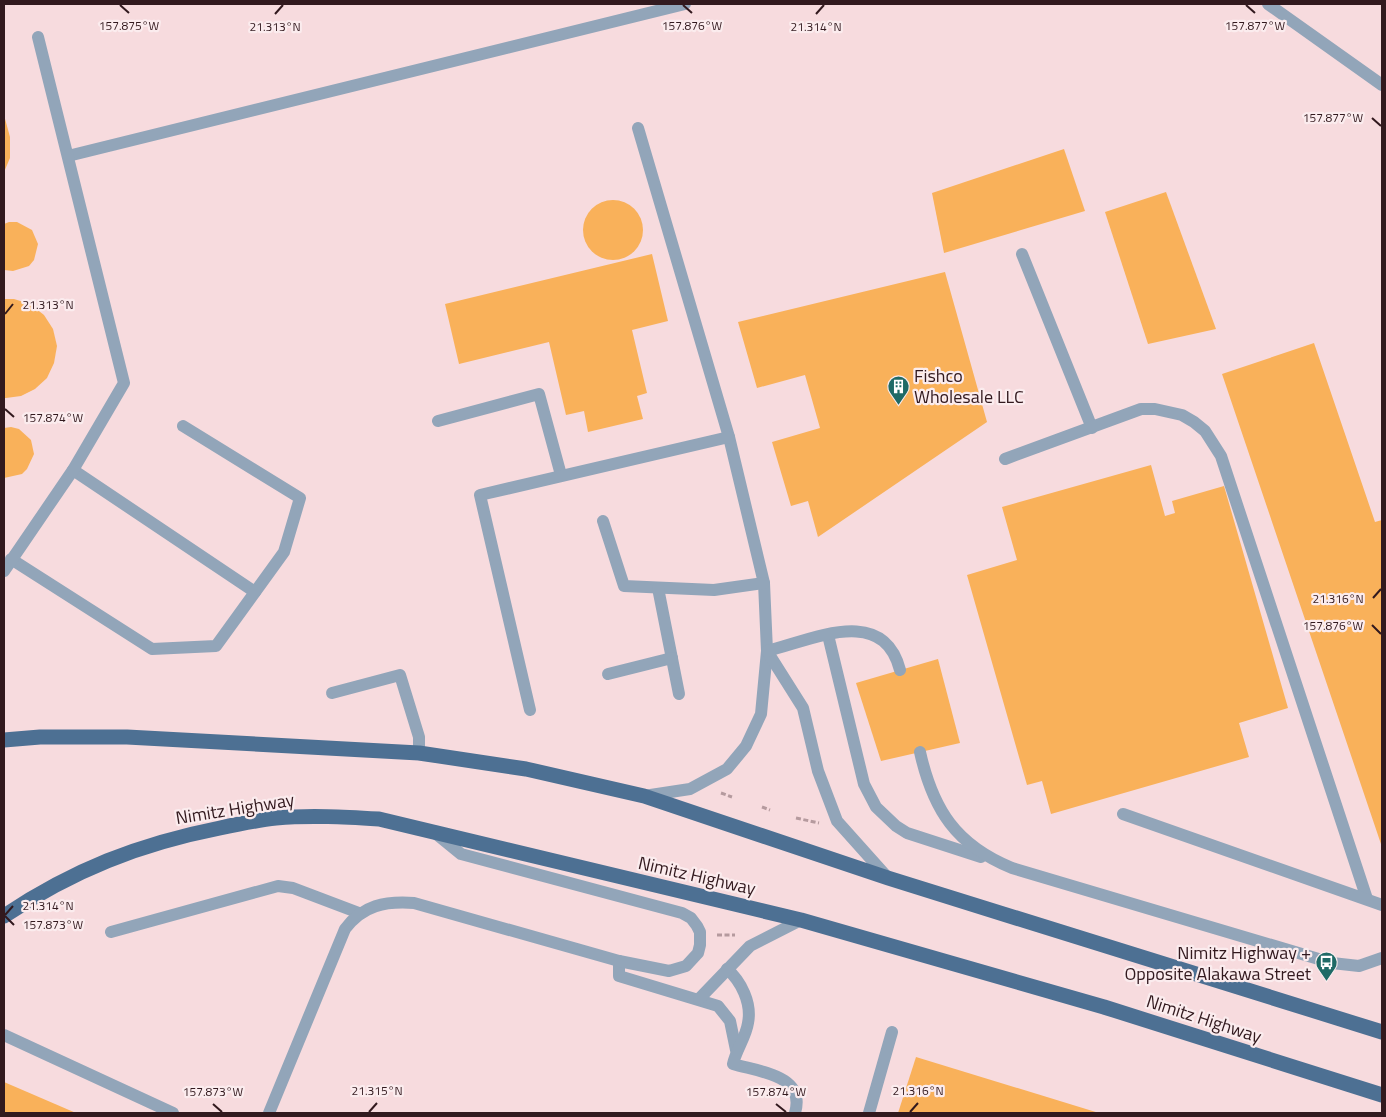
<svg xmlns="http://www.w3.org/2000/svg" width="1386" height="1117" font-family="'Titillium Web',sans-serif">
<rect width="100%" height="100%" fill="#f7dbde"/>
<g fill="#f9b15a">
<path d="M4,115l6,22v21l-6,14z"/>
<path d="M1064,149l21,62 -141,42 -12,-60z"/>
<path d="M1166,192l50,137 -68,15 -43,-132z"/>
<circle cx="613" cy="230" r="30"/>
<path d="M9,222h8l15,8 6,14 -4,16 -5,6 -16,5 -9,-1v-46z"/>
<path d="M652,254l16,67 -36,9 15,63 -10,3 6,23 -55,13 -4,-21 -18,4 -17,-73 -90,22 -14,-60z"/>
<path d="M945,272l42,150 -169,115 -10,-36 -17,5 -19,-64 48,-14 -15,-53 -48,13 -19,-66z"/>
<path d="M4,299h10l16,5 14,11 9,14 4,17 -3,17 -7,15 -12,11 -14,7 -15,2h-2z"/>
<path d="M1314,343l61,179 7,-2v327l-160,-473z"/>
<path d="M11,427l8,2 12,11 3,14 -7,15 -5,5 -18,4v-50z"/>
<path d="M1151,465l14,51 10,-3 -3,-12 52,-15 64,222 -49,15 10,34 -198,57 -9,-33 -15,4 -60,-210 50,-15 -15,-53z"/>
<path d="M938,659l22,84 -79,18 -25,-78z"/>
<path d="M916,1057l183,56h-201z"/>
<path d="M4,1082l72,31h-72z"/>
</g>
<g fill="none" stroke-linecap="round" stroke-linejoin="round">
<g stroke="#b59a9e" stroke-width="3" stroke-dasharray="5 2.5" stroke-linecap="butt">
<path d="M721,793l11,4"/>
<path d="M762,807l8,3"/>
<path d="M796,818l23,5"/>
<path d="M717,935h18"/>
</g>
<g stroke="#92a5b9" stroke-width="12">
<path d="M1268,4l114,81"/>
<path d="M638,128l91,309 35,146 3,68 -6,63 -15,32 -19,23 -37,20 -46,7"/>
<path d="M68,156l617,-152"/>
<path d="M1022,254l70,174"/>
<path d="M438,421l101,-27 22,81"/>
<path d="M1005,459l136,-50h14l27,6 12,7 11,9 16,25 146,443"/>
<path d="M73,470l182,122"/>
<path d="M603,521l21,65 90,4 50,-7"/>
<path d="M11,559l141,90 64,-3 68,-94 16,-54 -117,-72"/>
<path d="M4,571l69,-101 51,-87 -86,-346"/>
<path d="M658,588l21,106"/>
<path d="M828,635l36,149 12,23 20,19 11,7 74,24"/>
<path d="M767,651l36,57 15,63 19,50 51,57"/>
<path d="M767,651c45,-11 116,-47 133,19"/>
<path d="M608,674l64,-16"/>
<path d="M332,693l68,-18 19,62v16"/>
<path d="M530,710l-50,-215 249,-58"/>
<path d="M920,752c13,58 36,93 92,116l320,95 27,3 23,-8"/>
<path d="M1123,814l259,91"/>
<path d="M111,932l167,-46 15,2 66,25"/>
<path d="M619,961v15l99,30 12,15 6,29"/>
<path d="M727,969c14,12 25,34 21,54 -2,14 -12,27 -15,41 27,8 73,11 62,49"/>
<path d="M699,999l51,-53 51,-26"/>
<path d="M4,1035l169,78"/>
<path d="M269,1113l76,-184c18,-24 40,-28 69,-26l205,58 50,10 17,-5 12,-13 2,-8v-13l-3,-6 -6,-8 -9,-5 -221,-59 -27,-22"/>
<path d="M869,1113l23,-81"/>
</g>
<g stroke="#4d7093" stroke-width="15">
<path d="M4,740l36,-3h87l292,16 107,16 118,27 244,82 494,154"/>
<path d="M4,916c69,-46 135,-72 216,-88 19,-4 38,-8 56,-10 35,-3 69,-1 103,1l422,101 303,87 278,88"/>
</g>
</g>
<path fill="none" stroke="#32191e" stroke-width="2" d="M120,5l9,8M683,5l9,8M1246,5l9,8M275,14l8,-9M816,14l8,-9M1372,118l9,8M5,314l8,-10M5,409l9,8M1373,598l8,-9M1372,625l9,9M5,915l8,-9M5,916l9,9M213,1104l9,8M776,1104l10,8M369,1112l8,-9M910,1112l8,-9"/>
<defs>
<symbol id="building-pin" viewBox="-11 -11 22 30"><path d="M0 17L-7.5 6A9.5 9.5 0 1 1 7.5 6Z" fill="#1f6a66" stroke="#fbecee"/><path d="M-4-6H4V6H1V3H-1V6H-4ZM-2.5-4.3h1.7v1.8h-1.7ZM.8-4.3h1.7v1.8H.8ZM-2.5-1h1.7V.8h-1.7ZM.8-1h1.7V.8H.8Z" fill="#fff"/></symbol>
<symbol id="bus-pin" viewBox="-11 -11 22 30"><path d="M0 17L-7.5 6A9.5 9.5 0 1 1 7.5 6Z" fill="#1f6a66" stroke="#fbecee"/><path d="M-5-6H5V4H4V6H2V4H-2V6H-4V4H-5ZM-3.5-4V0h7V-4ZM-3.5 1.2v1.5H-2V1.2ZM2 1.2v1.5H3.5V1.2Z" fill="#fff"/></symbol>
</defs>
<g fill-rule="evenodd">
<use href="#building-pin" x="886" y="374" width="25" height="34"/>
<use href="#bus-pin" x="1314" y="950" width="25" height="34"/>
</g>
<g text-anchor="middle" stroke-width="4.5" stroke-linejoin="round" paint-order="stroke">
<g font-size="18" fill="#32191e" stroke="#fbecee" text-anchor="start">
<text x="914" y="382">Fishco<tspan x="914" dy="21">Wholesale LLC</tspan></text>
<text x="1311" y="959" text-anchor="end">Nimitz Highway +<tspan x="1311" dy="21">Opposite Alakawa Street</tspan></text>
</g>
<g font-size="18" fill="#32191e" stroke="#fbecee">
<text transform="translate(235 809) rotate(-9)" y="6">Nimitz Highway</text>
<text transform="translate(697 876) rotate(13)" y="6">Nimitz Highway</text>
<text transform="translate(1204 1019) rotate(18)" y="6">Nimitz Highway</text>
</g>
</g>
<g font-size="12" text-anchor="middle" fill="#32191e" stroke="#fbecee" stroke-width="4.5" stroke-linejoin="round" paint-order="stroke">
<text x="692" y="30">157.876°W</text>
<text x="129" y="30">157.875°W</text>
<text x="1255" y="30">157.877°W</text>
<text x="275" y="31">21.313°N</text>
<text x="816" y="31">21.314°N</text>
<text x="1333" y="122">157.877°W</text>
<text x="48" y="309">21.313°N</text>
<text x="53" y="422">157.874°W</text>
<text x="1338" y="603">21.316°N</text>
<text x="1333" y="630">157.876°W</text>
<text x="48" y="910">21.314°N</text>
<text x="53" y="929">157.873°W</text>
<text x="377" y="1095">21.315°N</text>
<text x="918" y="1095">21.316°N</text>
<text x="213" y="1096">157.873°W</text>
<text x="776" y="1096">157.874°W</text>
</g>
<rect width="1386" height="1117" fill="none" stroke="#32191e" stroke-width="10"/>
</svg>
